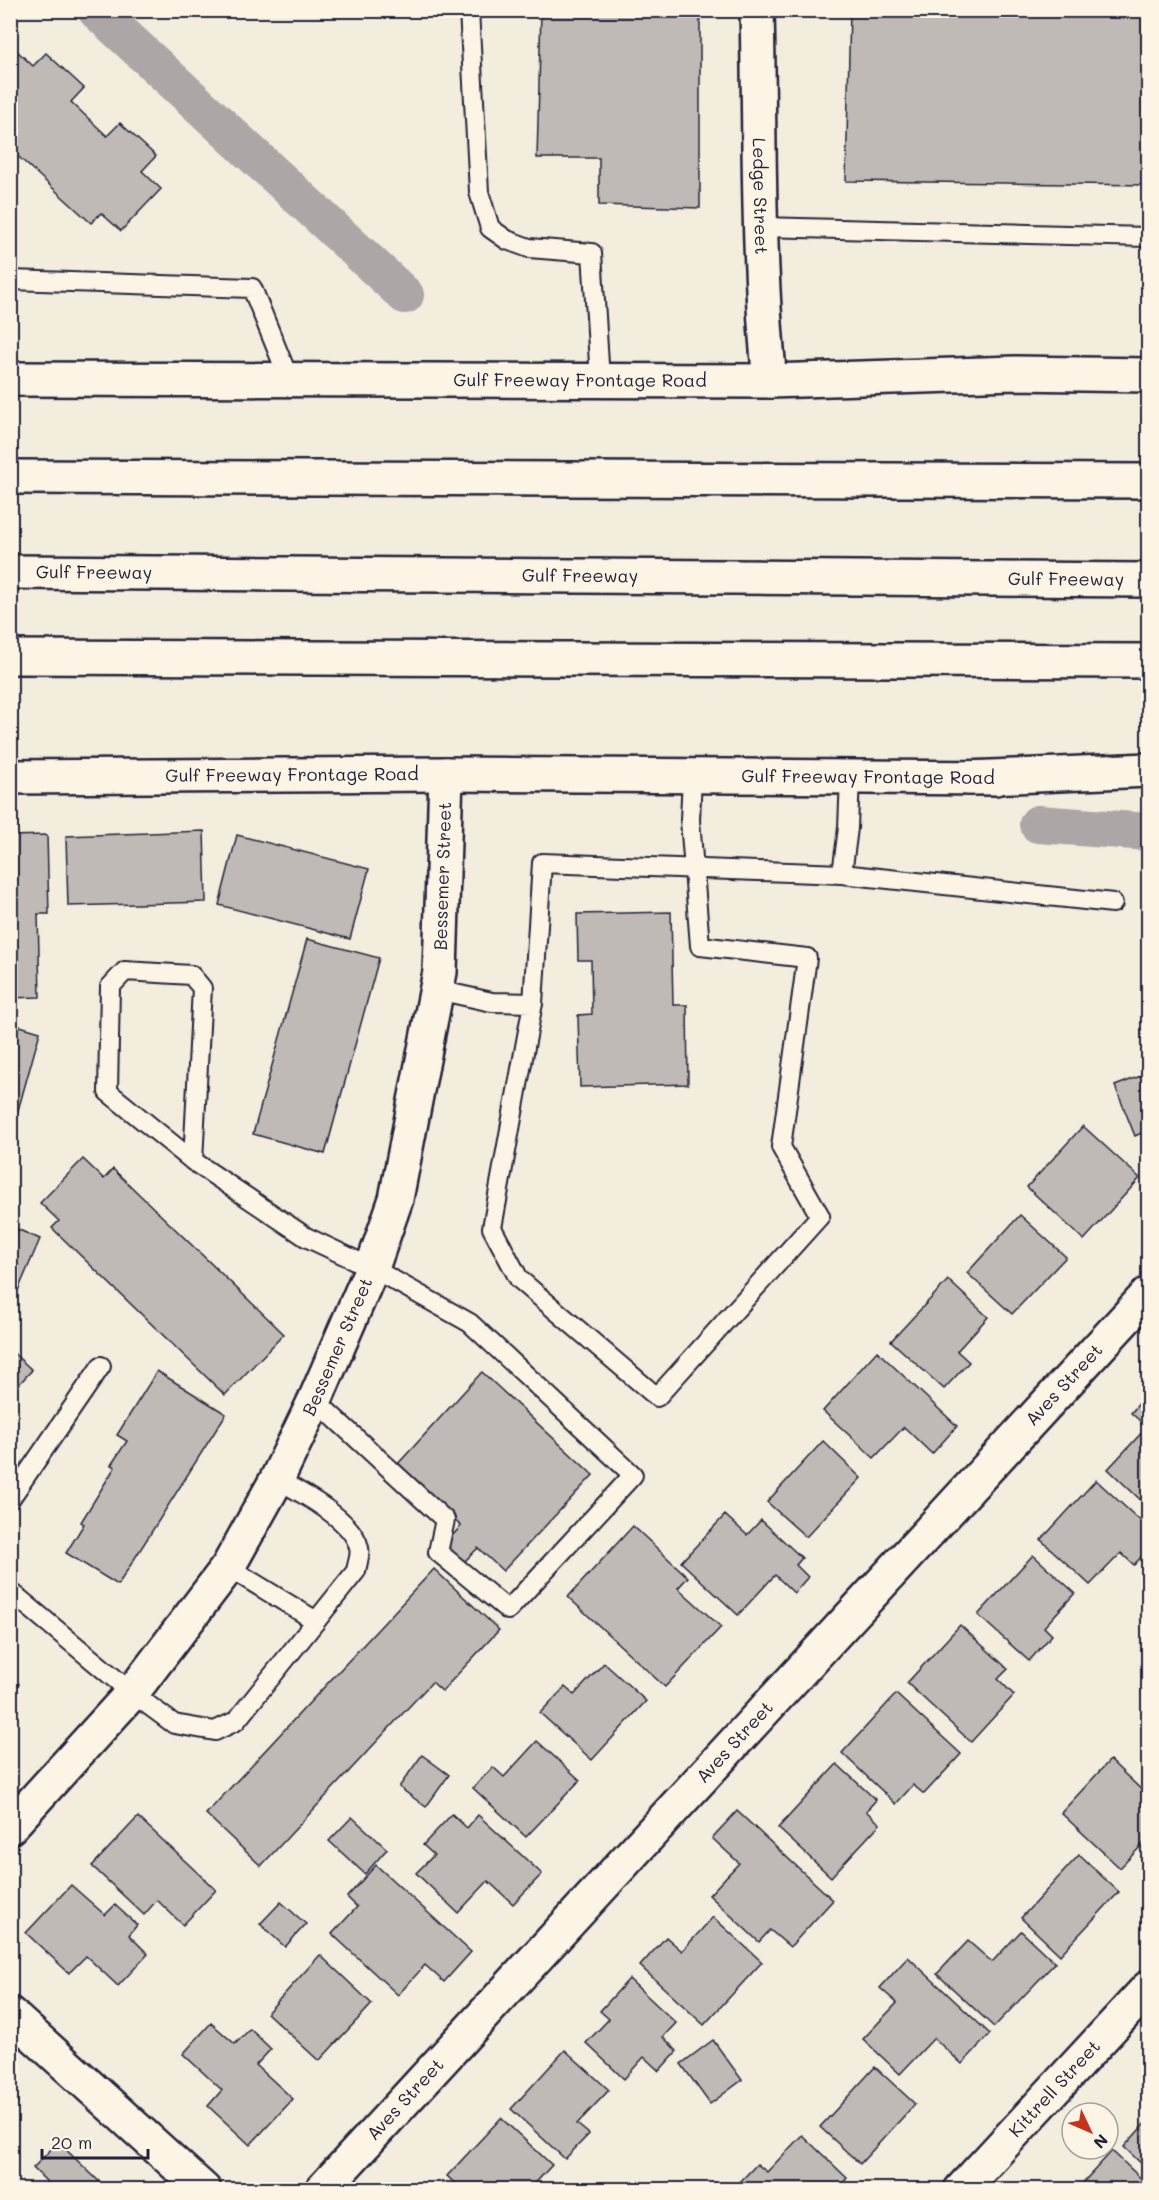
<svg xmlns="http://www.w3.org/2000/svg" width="1159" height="2200" font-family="Mali,sans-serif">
<rect width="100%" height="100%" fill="#f3edde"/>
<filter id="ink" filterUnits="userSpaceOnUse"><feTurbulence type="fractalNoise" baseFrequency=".0167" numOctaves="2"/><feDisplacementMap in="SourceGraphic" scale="12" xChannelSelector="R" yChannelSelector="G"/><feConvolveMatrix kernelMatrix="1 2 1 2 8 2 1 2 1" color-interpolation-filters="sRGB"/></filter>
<g filter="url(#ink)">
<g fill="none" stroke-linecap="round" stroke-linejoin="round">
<g stroke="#aca7a6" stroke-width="38">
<path d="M96,10l309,285"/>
<path d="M1038,824l110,8"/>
</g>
</g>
<g fill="#bfbab6" stroke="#22223b" stroke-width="1.5">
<path d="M850,10h298v175l-302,-4z"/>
<path d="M541,11l159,5v192l-101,-3v-47h-62z"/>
<path d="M16,50l17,16 13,-13 38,35 -13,14 36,34 13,-13 36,33 -14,15 19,18 -40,42 -20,-18 -10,10 -81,-74v-93z"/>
<path d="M204,831l2,71 -138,4 -2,-70z"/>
<path d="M47,835l2,79h-11l2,83 -30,1v-162z"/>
<path d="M237,835l132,34 -19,70 -131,-34z"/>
<path d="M671,912l2,93h14l1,79 -108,3 -2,-72 14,-1 -1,-54h-13l-1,-46z"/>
<path d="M307,939l72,19 -54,196 -72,-20z"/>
<path d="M10,1023l30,9 -30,107z"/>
<path d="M1148,1073v57l-13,6 -20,-50z"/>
<path d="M1083,1126l57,52 -56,62 -57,-53z"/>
<path d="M83,1159l21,20 9,-10 171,165 -59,61 -173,-167 7,-7 -19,-18z"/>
<path d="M1020,1215l46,42 -54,57 -45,-41z"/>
<path d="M10,1226l30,13 -30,70z"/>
<path d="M948,1280l40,37 -31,34 12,11 -25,27 -53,-48z"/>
<path d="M10,1350l22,20 -22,24z"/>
<path d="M877,1351l80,75 -25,28 -28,-27 -30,31 -51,-47z"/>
<path d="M157,1371l69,43 -108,171 -52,-32 18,-29 -3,-2 34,-55 -4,-2 16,-24 -10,-6z"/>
<path d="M482,1372l111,103 -90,96 -25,-23 -16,16 -19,-18 18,-20 -65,-60z"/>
<path d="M1148,1393v114l-40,-38 39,-42 -16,-14z"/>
<path d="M823,1441l38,37 -55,59 -39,-35z"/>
<path d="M1096,1480l52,48v21l-14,16 -13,-12 -31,32 -49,-45z"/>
<path d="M725,1515l22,20 14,-15 41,38 -6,7 12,12 -14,16 -19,-18 -37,40 -57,-53z"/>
<path d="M633,1526l55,51 -10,11 43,39 -56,60 -97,-90z"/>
<path d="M1033,1555l42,38 -31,34 8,8 -23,26 -51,-46z"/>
<path d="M434,1569l65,61 -57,61 -10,-9 -171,184 -55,-52z"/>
<path d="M960,1625l48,44 -10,10 16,16 -43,47 -64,-59z"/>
<path d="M604,1663l42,38 -54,59 -52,-47 25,-26 9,8z"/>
<path d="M10,1676l9,8 -9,9z"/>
<path d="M896,1694l65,60 -37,40 -11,-9 -17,19 -54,-51z"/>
<path d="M537,1741l43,39 -54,57 -53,-49 20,-21 11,10z"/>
<path d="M422,1755l27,20 -23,32 -27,-20z"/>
<path d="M1110,1760l38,36v51l-4,-4 -24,25 -59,-55z"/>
<path d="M837,1764l39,36 -10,11 14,13 -49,53 -53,-49z"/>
<path d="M737,1811l96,89 -43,47 -20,-17 -11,12 -50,-47 30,-32 -27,-25z"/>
<path d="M452,1814l15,14 11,-13 64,59 -29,30 -25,-23 -30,32 -42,-40 18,-18 -11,-10z"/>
<path d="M138,1817l78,73 -33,35 -26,-25 -13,15 -52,-49z"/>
<path d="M352,1817l35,32 -22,25 -36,-33z"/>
<path d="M1079,1855l40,37 -59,63 -39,-37z"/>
<path d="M376,1865l95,87 -27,30 -19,-17 -27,30 -66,-61 25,-27 -10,-10z"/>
<path d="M71,1885l34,30 10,-10 22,20 -8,10 19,19 -30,32 -32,-30 -17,17 -43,-40z"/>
<path d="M281,1902l25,22 -21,23 -25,-23z"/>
<path d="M713,1917l49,45 -58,63 -64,-59 26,-29 16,14z"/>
<path d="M1021,1931l34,32 -61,64 -57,-53 31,-33 24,21z"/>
<path d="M320,1955l52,49 -53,57 -52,-48z"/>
<path d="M908,1957l82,77 -28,30 -28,-26 -34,36 -37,-35 34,-36 -17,-15z"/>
<path d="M629,1979l47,44 -13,14 14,14 -18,20 -15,-14 -20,22 -38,-36 23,-24 -9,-8z"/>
<path d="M211,2023l24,21 15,-15 21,20 -15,16 37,34 -43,46 -42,-39 14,-16 -39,-36z"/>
<path d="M713,2040l29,40 -32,24 -29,-40z"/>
<path d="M565,2050l44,40 -32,34 12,10 -24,25 -54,-50z"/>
<path d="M875,2067l40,37 -55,60 -40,-37z"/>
<path d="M10,2095l8,7 -8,9z"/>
<path d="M501,2118l51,47 -23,25h-67l-15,-14z"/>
<path d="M1147,2121l1,1v48l-24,-23z"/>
<path d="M802,2135l45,43 -10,12h-93l-6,-6 19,-20 10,8z"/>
<path d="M58,2142l50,48h-53l-22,-22z"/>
<path d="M1112,2151l36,34v5h-72z"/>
</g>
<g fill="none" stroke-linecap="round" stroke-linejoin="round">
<defs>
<g id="service">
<path d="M469,10l10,182 11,36 17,12 22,8 63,5 8,127"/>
<path d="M761,227l387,10"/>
<path d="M10,280l242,8 37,91"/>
<path d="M842,874l271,29"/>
<path d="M125,971l66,4 11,13 -9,173 -85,-69 2,-105z"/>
<path d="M437,990l55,12 41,1 -41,225 27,51 138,118 163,-181 -39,-69 26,-189 -107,-12 -10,-126 2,-44"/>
<path d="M533,1003l9,-140 300,11 6,-46 2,-51"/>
<path d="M193,1161l113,76 66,31 98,55 163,152 -125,135 -70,-58 7,-32 -130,-120"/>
<path d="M10,1499l91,-133"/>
<path d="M228,1567l88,54"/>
<path d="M10,1591l122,102 42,31 41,7 21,-10 120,-150c1,-7 5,-16 3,-23 -5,-28 -59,-56 -82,-69"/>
</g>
<g id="minor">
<path id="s1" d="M757,10c3,124 0,248 13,371"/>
<path id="s2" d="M10,1827l122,-134 96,-126 49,-88 38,-79 57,-132 24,-69 44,-227 6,-198"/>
<path d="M10,2014l194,176"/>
<path id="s3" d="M322,2190l826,-896"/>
<path id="s4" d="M961,2190l187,-202"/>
</g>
<g id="secondary">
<path id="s5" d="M10,379l760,2 245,-8 133,2"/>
<path id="s6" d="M10,777l436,-3 550,4"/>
</g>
<g id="motorway">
<path d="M10,477l1138,4"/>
<path id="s7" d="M10,572l1138,8"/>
<path d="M10,657l1138,4"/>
<path d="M968,778l180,-8"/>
</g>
</defs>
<use href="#service" stroke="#22223b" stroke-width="22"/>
<use href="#minor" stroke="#22223b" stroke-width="38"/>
<use href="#secondary" stroke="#22223b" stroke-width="38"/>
<use href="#motorway" stroke="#22223b" stroke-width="38"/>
<use href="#service" stroke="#fcf5e5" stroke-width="18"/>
<use href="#minor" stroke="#fcf5e5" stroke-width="33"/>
<use href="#secondary" stroke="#fcf5e5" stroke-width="33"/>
<use href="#motorway" stroke="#fcf5e5" stroke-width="33"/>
</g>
</g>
<g text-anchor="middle" stroke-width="6" stroke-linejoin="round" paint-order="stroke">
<g font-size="18" fill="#22223b" stroke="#fcf5e5">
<text dy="6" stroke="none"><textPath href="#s1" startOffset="186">Ledge Street</textPath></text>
<text dy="6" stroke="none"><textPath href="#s5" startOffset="570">Gulf Freeway Frontage Road</textPath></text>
<text dy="6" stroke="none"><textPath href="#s7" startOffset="84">Gulf Freeway</textPath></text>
<text dy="6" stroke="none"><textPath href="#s7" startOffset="570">Gulf Freeway</textPath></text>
<text dy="6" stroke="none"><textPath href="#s7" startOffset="1056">Gulf Freeway</textPath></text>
<text dy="6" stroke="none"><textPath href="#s6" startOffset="282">Gulf Freeway Frontage Road</textPath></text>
<text dy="6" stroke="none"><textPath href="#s6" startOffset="858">Gulf Freeway Frontage Road</textPath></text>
<text dy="6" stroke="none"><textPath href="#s2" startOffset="1072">Bessemer Street</textPath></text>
<text dy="6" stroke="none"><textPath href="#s2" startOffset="586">Bessemer Street</textPath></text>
<text dy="6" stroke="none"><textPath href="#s3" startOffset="1095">Aves Street</textPath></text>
<text dy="6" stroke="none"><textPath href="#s3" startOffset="609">Aves Street</textPath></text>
<text dy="6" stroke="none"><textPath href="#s4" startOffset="138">Kittrell Street</textPath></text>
<text dy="6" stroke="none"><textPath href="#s3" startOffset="123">Aves Street</textPath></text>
</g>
</g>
<rect width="1159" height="2200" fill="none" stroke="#fcf5e5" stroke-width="36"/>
<rect x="18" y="18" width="1123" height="2164" fill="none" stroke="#22223b" stroke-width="2" filter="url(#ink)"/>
<g transform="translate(1090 2131) rotate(134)"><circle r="28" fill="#fcf5e5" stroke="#a5a1a1" stroke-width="1.5"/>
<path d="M0-4.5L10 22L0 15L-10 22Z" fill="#c8321e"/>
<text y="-9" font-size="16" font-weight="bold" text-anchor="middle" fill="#22223b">N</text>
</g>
<path d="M42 2149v9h106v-9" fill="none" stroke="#22223b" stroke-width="3"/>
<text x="51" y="2149" font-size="18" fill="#22223b" stroke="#fcf5e5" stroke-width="4.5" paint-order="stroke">20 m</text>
</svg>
